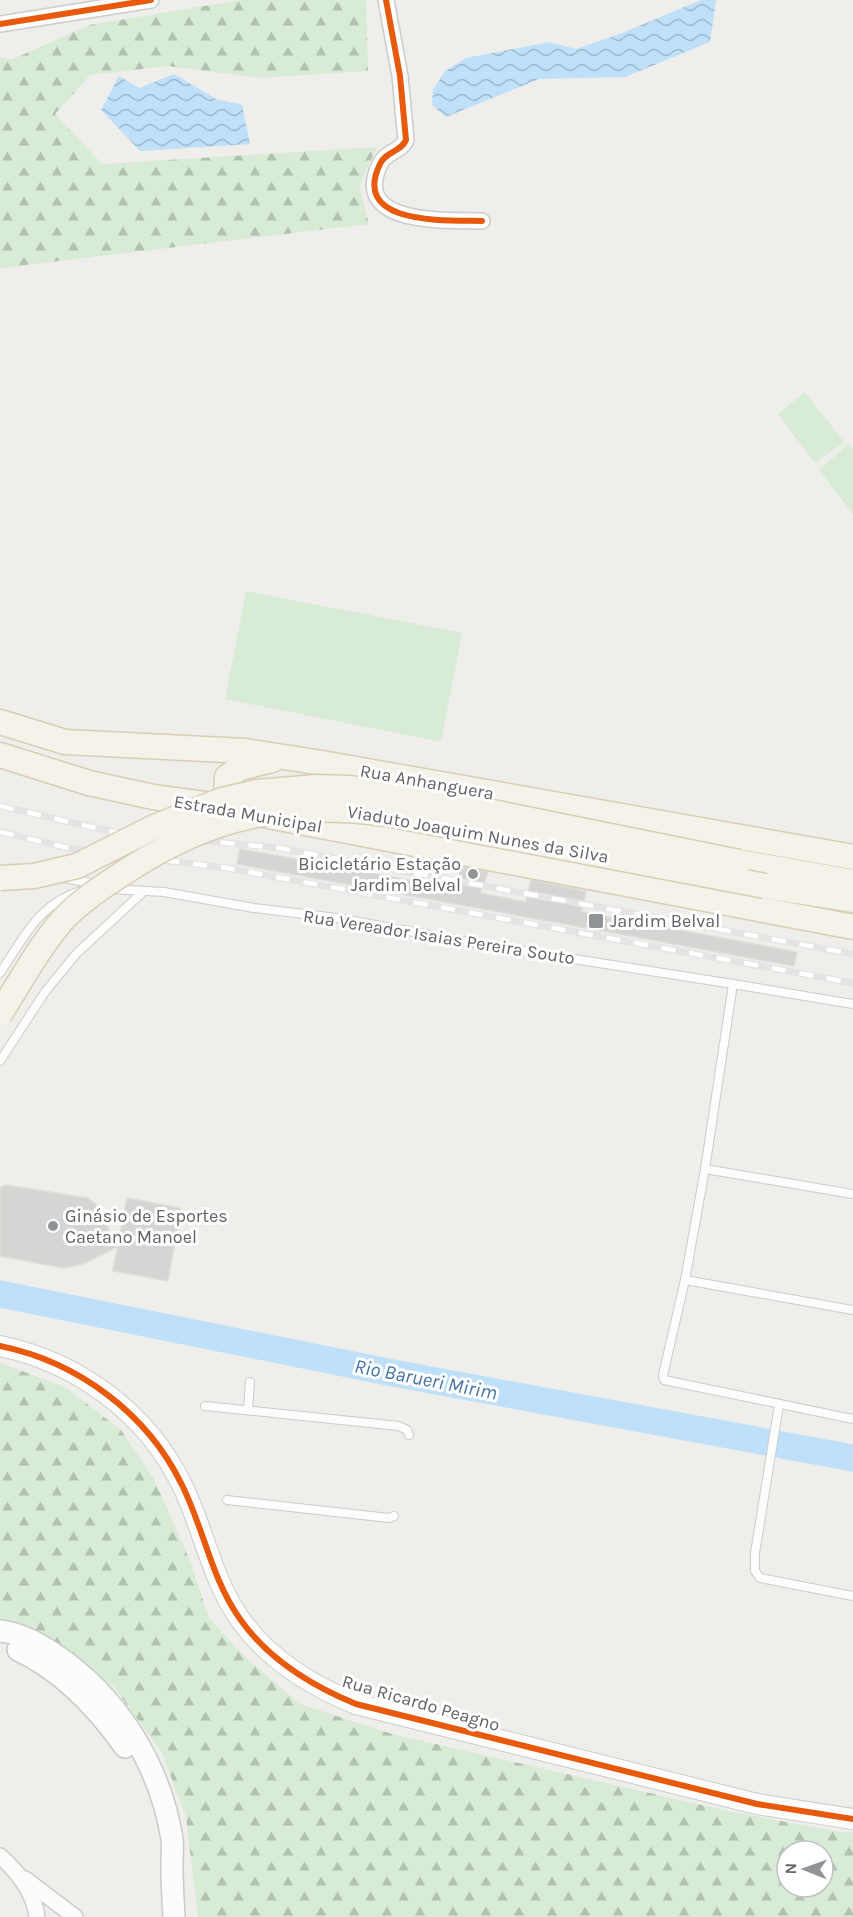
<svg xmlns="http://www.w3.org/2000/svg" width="853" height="1917" font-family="Karla,sans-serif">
<defs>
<pattern id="forest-firs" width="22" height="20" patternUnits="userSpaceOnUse" patternTransform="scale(1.5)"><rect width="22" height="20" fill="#d8ebd6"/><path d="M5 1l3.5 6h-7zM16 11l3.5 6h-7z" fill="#b2c2b1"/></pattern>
<pattern id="water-waves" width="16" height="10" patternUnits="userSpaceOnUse" patternTransform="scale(1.5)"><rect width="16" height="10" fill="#bfe0f9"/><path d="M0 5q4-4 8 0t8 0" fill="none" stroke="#9eb9cd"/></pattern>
</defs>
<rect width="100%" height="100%" fill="#efeeea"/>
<g fill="url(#forest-firs)" fill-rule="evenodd">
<path d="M241,0h125l2,71 -107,7 -93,-12 -78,9 -35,39 47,50 275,-17 -18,39 10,38 -369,44v-210l13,1 76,-34z"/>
<path d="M0,1363l65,24 56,43 33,49 36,82 19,57 37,40 54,46 92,30 336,77 112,21h13v85h-655l-12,-100 -24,-64 -48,-66 -52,-39 -62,-29zM787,1851h36v36h-36z"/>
</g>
<g fill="#d8ebd6">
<path d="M805,392l39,50 -29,21 -37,-49z"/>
<path d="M849,444l4,5v65l-34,-44z"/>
<path d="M246,591l216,42 -21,109 -216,-43z"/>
</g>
<g fill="url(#water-waves)">
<path d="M701,0h15l-6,42 -85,35 -86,2 -93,38 -14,-12 1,-15 12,-19 21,-13 83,-16 27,7 49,-17z"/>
<path d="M174,74l44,26 24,4 8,40 -110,7 -39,-41 18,-34 20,12z"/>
</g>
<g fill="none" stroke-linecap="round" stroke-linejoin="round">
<path stroke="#bfe0f9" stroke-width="27" d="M0,1294l393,79 460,85"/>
</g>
<g fill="#d6d5d3" stroke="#deddd9" stroke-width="1.5">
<path d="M240,849l217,40 4,-22 27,5 -8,21 46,9 5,-22 55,11 -4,21 215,40 -3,14 -557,-102z"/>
<path d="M5,1185l83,13 10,8 19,41 -34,17 -20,4 -63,-12v-68z"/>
<path d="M127,1198l54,10 -13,73 -55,-10z"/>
</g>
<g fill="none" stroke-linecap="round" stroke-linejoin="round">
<defs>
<g id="service">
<path d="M63,878l33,6"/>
<path d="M110,889l54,3 90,16 83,10 148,27 248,39"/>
<path d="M0,973c25,-37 39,-70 83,-83"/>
<path d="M853,1004l-120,-20 -28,185 -20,111 -22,95 1,5 189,39"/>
<path d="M0,1061l45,-69 31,-38 68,-63"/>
<path d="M705,1169l148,25"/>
<path d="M685,1280l168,30"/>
<path d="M779,1405l-24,148v18l5,7 93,18"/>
<path d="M205,1406l194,20 8,4 2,5"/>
<path d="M248,1409l2,-27"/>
<path d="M227,1500l162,18 5,-2"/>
</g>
<g id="minor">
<path d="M386,0l14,76 6,64c-5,12 -20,11 -26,24 -30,62 67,56 102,57"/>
<path d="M0,24l151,-24"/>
<path d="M0,1856c19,17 34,36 37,61"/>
<path d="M25,1879l50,38"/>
</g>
<path id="tertiary" d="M0,1346c78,16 147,67 182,139 22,44 29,93 58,134 28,40 72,67 116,85l401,100 96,15"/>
<g id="secondary">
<path d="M0,1631c20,2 38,12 54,23 63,42 106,110 118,185 1,9 0,18 0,27 0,17 1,34 2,51"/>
<path d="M18,1650c43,20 80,59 107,97"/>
</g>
<g id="primary">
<path d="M0,722l65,20 180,9 77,12 531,94"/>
<path d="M0,755l89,28 64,14 66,9"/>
<path d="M240,810l-14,-17 1,-16 13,-9 32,-8"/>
<path d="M268,816l585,111"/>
<path d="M739,862l114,20"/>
<path d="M765,886l88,14"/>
</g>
</defs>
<use href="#service" stroke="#cbcccc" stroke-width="10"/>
<use href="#minor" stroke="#cbcccc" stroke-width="18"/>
<use href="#tertiary" stroke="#cbcccc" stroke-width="22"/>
<use href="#secondary" stroke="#cacacb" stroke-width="24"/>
<use href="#primary" stroke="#d7ceb8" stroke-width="27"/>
<use href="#service" stroke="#fdfcfc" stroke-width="8"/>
<use href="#minor" stroke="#fdfcfc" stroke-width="15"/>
<use href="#tertiary" stroke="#fdfcfc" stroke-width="20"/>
<use href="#secondary" stroke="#fdfcfc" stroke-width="21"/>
<use href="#primary" stroke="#f4f2e9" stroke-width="24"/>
<defs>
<g id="rail">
<path d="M0,806l113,26 166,16 574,106"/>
<path d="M0,832l73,17 154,19 626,115"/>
</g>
</defs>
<use href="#rail" stroke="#e4e4e4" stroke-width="7"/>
<use href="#rail" stroke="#fff" stroke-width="4.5" stroke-dasharray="14" stroke-linecap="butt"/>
<defs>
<g id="primary-bridge">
<path d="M0,878l34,-2 43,-10 75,-38 70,-28 35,-8 60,-5 34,1 87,13 301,61"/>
<path d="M0,1014c19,-30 37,-64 60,-91 19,-22 44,-37 68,-53 87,-56 157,-69 259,-56l378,72"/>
</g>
</defs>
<use href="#primary-bridge" stroke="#d7ceb8" stroke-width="27" stroke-linecap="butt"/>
<use href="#primary-bridge" stroke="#f4f2e9" stroke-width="24"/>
<defs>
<g id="cycleway">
<path d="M386,0l14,76 6,64c-5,12 -20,11 -26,24 -30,62 67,56 102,57"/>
<path d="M0,24l151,-24"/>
<path d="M0,1346c78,16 147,67 182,139 22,44 29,93 58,134 28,40 72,67 116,85l401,100 96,15"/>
</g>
</defs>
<use href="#cycleway" stroke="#fff" stroke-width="10"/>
<use href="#cycleway" stroke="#e8590c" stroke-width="6"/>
</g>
<g fill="#919496" stroke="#fff" stroke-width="2">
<circle cx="473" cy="874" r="6"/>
<rect x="588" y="913" width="16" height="16" rx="3"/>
<circle cx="53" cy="1226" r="6"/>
</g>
<g text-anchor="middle" stroke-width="6" stroke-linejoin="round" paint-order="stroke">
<g font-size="18" fill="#5f6368" stroke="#fff">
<text transform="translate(427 782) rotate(10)" y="6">Rua Anhanguera</text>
<text transform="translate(248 814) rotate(10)" y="6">Estrada Municipal</text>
<text transform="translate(478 834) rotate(10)" y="6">Viaduto Joaquim Nunes da Silva</text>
<text transform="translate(439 937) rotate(9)" y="6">Rua Vereador Isaias Pereira Souto</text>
<text transform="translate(421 1703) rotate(16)" y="6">Rua Ricardo Peagno</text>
</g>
<g font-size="18" fill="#5f6368" stroke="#fff" text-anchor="start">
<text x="461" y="870" text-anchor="end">Bicicletário Estação<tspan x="461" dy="21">Jardim Belval</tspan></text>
<text x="610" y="927">Jardim Belval</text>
<text x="65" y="1222">Ginásio de Esportes<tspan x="65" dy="21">Caetano Manoel</tspan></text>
</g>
<g font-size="20" font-style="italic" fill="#4174aa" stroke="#fff">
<text transform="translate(426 1379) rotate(11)" y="7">Rio Barueri Mirim</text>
</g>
</g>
<g transform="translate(805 1869) rotate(271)"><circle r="28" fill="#ffffff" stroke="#bfc1c3" stroke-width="1.5"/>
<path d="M0-4.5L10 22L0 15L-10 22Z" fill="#919496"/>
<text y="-9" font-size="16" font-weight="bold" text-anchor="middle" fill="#5f6368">N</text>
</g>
</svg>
